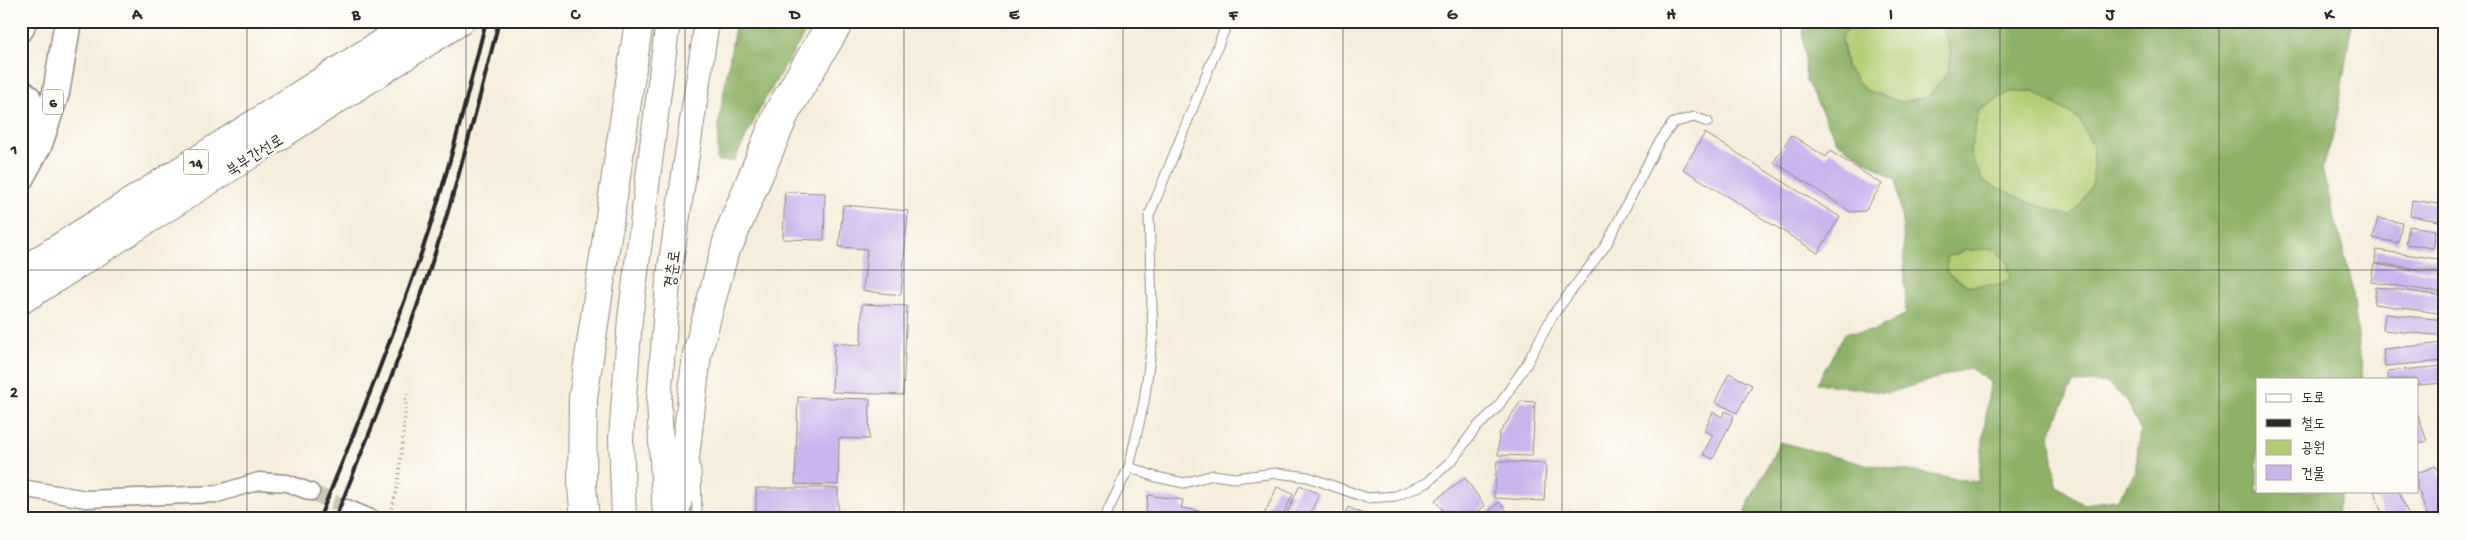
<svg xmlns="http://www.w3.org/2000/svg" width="2466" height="540" font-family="'Gochi Hand','Poor Story',sans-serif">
<rect width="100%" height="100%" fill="#fdfcf7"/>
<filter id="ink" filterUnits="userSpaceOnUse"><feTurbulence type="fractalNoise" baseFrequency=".02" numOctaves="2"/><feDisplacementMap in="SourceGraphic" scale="10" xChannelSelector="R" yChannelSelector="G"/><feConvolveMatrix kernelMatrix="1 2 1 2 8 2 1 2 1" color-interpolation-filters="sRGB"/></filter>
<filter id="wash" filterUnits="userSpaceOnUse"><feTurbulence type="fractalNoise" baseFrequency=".0096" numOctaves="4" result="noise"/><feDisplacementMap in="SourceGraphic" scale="20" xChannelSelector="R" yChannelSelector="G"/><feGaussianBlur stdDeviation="1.12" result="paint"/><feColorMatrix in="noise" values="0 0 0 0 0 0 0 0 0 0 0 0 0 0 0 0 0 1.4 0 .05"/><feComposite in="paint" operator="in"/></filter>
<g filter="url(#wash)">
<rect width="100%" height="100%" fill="#f6eedc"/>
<g fill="#b2ce74" stroke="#6e7c50">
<path d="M1852,21h75l17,9 7,26 -3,17 -19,23 -27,6 -37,-12 -19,-24 -4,-29z"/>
<path d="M2033,91l46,28 14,27v36l-10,19 -13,15 -37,-12 -51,-23 -12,-29 9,-41 31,-19z"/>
<path d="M1994,249l14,13 2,16 -9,7 -32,1 -22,-13 -1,-16 21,-7z"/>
</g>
<g fill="#8db166" stroke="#5c6e48" fill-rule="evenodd">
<path d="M736,21h76l-48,80 -30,60h-17l2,-40z"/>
<path d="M1802,21h50l-10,16 4,29 19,24 37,12 27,-6 19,-23 3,-17 -7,-26 -17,-9h425l-17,110 -13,38 30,115 11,95h-106v112h86l-9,28h-587l-2,-9 35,-68 79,21 119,19 12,-100 -20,-14 -82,25 -71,-10 28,-50 28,-2 33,-17 -3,-85 -7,-49 -59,-38 -31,-61zM2033,91l46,28 14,27v36l-10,19 -13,15 -37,-12 -50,-23 -13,-29 9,-42 31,-18zM1994,249l14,13 2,16 -9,7 -32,1 -22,-13v-16l20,-7zM2105,382l21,17 14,31 -5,44 -18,26 -34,4 -27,-19 -6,-52 23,-50z"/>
</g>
<g id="blocks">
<g fill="#cab5ed">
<path d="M1705,133l135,84 -22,36 -135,-84z"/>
<path d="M1791,135l35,22 4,-6 52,33 -17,27 -14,1 -77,-50z"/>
<path d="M785,192l40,1 -1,47 -41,-1z"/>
<path d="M2412,200l33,5v17l-35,-6z"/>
<path d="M843,205l65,6 -7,84 -38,-4 4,-42 -28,-2z"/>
<path d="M2378,218l24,5 -4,20 -25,-5z"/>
<path d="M2409,226l27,4 -3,18 -27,-4z"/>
<path d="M2376,250l69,10v12l-70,-9z"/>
<path d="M2374,264l71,11v18l-74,-11z"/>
<path d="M2376,287l69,9v18l-71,-10z"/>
<path d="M862,304l45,2 -4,89 -71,-3 2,-49 27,2z"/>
<path d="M2385,314l60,6v16l-62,-6z"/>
<path d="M2445,343v18l-60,5 -2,-17z"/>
<path d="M2445,366v17l-28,2v-6h-29v-8z"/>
<path d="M1729,373l23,12 -15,28 -22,-11z"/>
<path d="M798,397l72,2 -1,40 -30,-1 -1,47 -43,-1z"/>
<path d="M1521,401l14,1 -3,54 -34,-1 1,-21z"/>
<path d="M1725,411l9,5 -21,43 -10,-5 10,-19 -9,-4 9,-19 9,5z"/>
<path d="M2417,413l10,28 -10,3z"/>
<path d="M1497,461l49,3 -2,37 -50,-3z"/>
<path d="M2436,466l9,23v30h-16l-12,-32v-14z"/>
<path d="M1465,478l20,28 -17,13h-19l-14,-19z"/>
<path d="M1300,485l19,9 -11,25h-24z"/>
<path d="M1277,487l16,7 -12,25h-19z"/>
<rect x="756" y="488" width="82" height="31"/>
<path d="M2374,491h25l11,28h-26z"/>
<path d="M1148,495l35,5 -2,8 20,3 -1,8 -55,-1z"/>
<path d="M1499,502l8,9 -9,8h-17z"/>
<path d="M1348,507l19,9 -1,3h-24z"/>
<path d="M1569,510l16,9h-20z"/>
</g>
</g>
</g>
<g filter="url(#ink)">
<use href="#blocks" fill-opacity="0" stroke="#908c84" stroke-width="1"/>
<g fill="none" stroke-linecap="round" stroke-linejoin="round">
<path stroke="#cdc7b9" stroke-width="16" stroke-dasharray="16 8" stroke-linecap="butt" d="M311,492l36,16"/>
<defs>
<g id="service">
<path d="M738,248l56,-131 57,-96"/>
<path d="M1129,467l27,10 28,6 29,-8 21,3 43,-5 31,4 59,21 29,-2 31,-13 26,-24 22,-30 22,-21 29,-43 27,-50 53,-70 52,-101 15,-21 21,-6 14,5"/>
<path d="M696,469l1,50"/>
<path d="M1104,519l25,-52 15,-65 9,-67 -4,-119 79,-195"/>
</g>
<g id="minor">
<path d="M21,488l65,11 131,-5 42,-13 28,2 24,9"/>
<path d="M347,508l26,11"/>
</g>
<g id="secondary">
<path d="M624,519l-3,-81 9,-119 38,-298"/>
<path d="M665,519l-6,-118 9,-119 39,-261"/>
</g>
<g id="primary">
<path d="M21,28l2,-7"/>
<path d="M21,92l7,6 10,46"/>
<path d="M21,177l18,-33 17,-51 12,-72"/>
</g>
<g id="trunk">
<path d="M21,272l396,-251"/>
<path d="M21,300l439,-279"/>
<path d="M585,519l-3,-33 1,-88 56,-377"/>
<path d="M674,519l9,-45 14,-120 33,-123 49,-120 53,-90"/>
</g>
</defs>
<use href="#service" stroke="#908c84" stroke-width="11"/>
<use href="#minor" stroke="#908c84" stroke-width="19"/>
<use href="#secondary" stroke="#908c84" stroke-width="26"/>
<use href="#primary" stroke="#908c84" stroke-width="29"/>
<use href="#trunk" stroke="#908c84" stroke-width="30"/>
<path stroke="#908c84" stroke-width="3" stroke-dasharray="1 4" stroke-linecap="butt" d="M390,513l8,-28 9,-91"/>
<use href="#service" stroke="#fff" stroke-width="9"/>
<use href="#minor" stroke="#fff" stroke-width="16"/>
<use href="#secondary" stroke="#fff" stroke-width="24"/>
<use href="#primary" stroke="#fff" stroke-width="26"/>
<use href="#trunk" stroke="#fff" stroke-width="28"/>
<g stroke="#2b2b2b" stroke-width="4">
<path d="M319,519c39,-95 77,-189 109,-286 23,-70 40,-141 58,-212"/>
<path d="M335,519c38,-94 76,-188 106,-285 22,-70 40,-141 58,-213"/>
</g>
</g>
</g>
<path fill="none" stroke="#2b2b2b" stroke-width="1" stroke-opacity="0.55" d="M247,21v498M466,21v498M685,21v498M904,21v498M1123,21v498M1343,21v498M1562,21v498M1781,21v498M2000,21v498M2219,21v498M21,270h2424"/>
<g text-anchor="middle" stroke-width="5" stroke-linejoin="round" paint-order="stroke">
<g fill="#fdfcf7" stroke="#6a6a68" stroke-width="1">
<rect x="43" y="89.5" width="20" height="25" rx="4"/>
<rect x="183.5" y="149.5" width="25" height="25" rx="4"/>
</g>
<g font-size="15" font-weight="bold" fill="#2b2b2b">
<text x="53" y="107">6</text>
<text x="196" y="167">14</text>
</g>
<g font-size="16" fill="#2b2b2b" stroke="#fdfcf7">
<text transform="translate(254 154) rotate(-32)" y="6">북부간선로</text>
<text transform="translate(671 269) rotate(-82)" y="6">경춘로</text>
</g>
</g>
<rect width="2466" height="540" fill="none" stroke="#fdfcf7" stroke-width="55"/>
<rect x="2256" y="378" width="162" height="115" fill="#fdfcf7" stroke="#a9a8a5"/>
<rect x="2266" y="394" width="25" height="8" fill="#ffffff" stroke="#a9a8a5"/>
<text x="2301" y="402" font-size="15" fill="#2b2b2b">도로</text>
<rect x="2266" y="419" width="25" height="8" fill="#2b2b2b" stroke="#a9a8a5"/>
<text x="2301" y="428" font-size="15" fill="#2b2b2b">철도</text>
<rect x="2266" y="440" width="25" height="15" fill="#b2ce74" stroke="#a9a8a5"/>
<text x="2301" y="452" font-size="15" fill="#2b2b2b">공원</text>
<rect x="2266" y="465" width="25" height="15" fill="#cab5ed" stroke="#a9a8a5"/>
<text x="2301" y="478" font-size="15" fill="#2b2b2b">건물</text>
<rect x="28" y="28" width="2410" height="484" fill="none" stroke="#2b2b2b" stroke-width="2"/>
<g font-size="16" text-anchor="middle" font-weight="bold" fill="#2b2b2b">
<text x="137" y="19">A</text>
<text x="356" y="19">B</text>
<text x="575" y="19">C</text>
<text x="795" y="19">D</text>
<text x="1014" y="19">E</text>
<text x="1233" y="19">F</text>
<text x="1452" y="19">G</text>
<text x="1671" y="19">H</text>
<text x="1891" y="19">I</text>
<text x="2110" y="19">J</text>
<text x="2329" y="19">K</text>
<text x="14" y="154">1</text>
<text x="14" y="397">2</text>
</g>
</svg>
